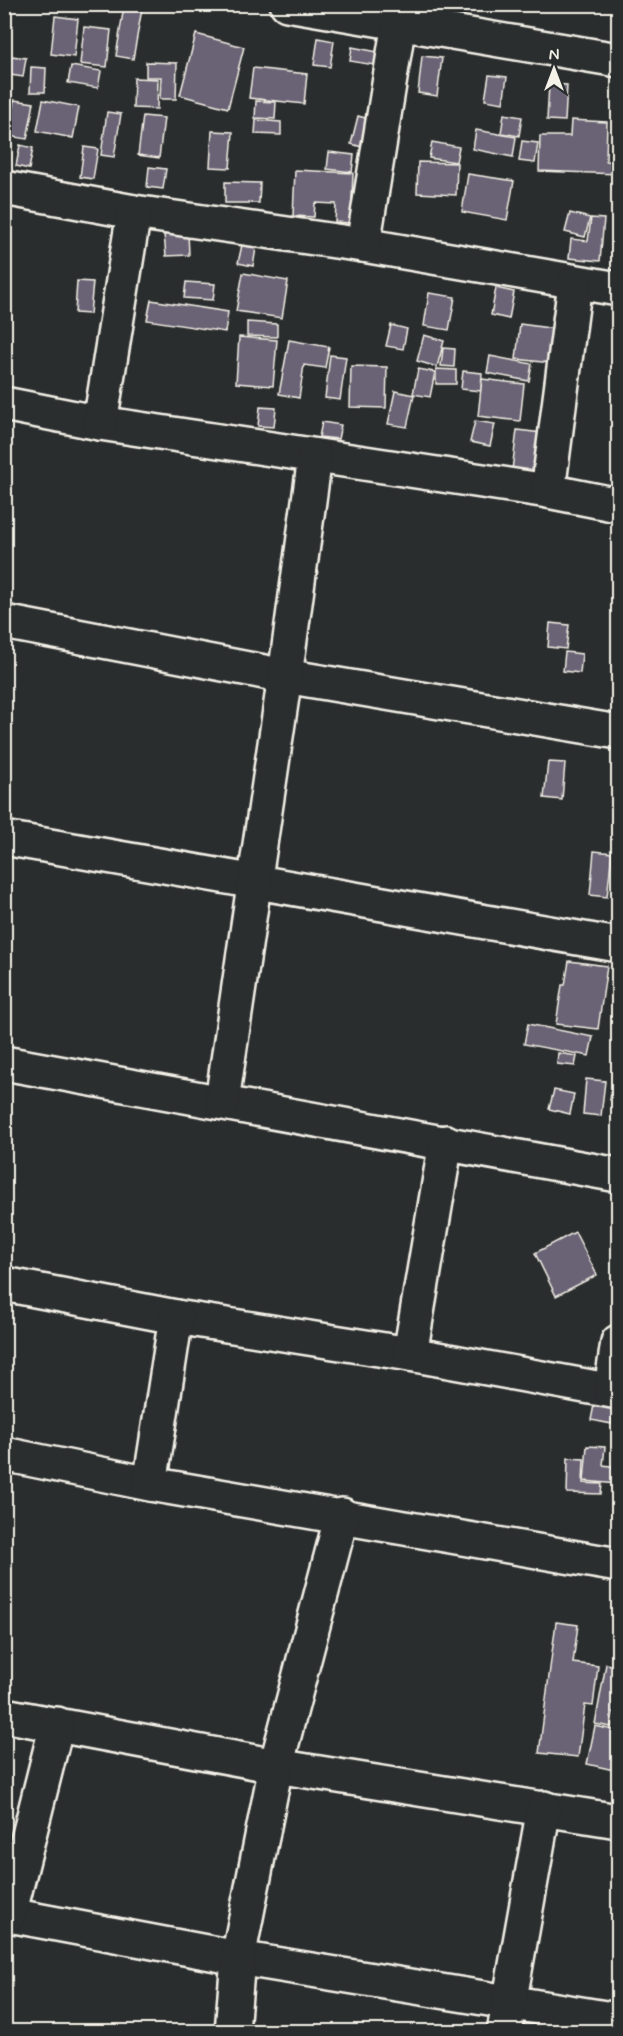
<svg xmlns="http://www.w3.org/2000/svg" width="623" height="2036" font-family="Mynerve,sans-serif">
<rect width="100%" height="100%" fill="#2a2d2e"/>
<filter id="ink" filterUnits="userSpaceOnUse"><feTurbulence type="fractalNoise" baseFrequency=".0167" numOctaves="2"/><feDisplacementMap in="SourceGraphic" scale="12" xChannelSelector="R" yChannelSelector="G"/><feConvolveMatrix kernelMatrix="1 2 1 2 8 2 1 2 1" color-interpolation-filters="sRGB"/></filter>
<g filter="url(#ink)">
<g fill="#6a6475" stroke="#f4f1e8" stroke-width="1.5">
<path d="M124,6l18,3 -9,50 -17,-3z"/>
<path d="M55,16l23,3 -4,38 -23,-3z"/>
<path d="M84,27l27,3 -4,37 -27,-3z"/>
<path d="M196,34l48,13 -16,61 -48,-13z"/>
<path d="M318,38l16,3 -4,26 -16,-2z"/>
<path d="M352,47l31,6 -3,13 -30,-5z"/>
<path d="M4,55l22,3 -3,19 -19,-3z"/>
<path d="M422,56l20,2 -5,38 -19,-3z"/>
<path d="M146,62l31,1 -1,36h-16l1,-22h-15z"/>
<path d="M71,66l30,5 -3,17 -30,-5z"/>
<path d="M31,67l15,1 -1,24h-15z"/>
<path d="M253,68l54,6 -3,30 -55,-6z"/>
<path d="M489,75l18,2 -4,26 -18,-3z"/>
<path d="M134,78l24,1 -1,30 -24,-1z"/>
<path d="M549,84l18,1 -2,36 -18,-1z"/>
<path d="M14,100l20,3 -7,36 -19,-3z"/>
<path d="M43,100l36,7 -6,31 -36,-7z"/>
<path d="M256,101l20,1 -1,17 -20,-1z"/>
<path d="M4,105h4l-1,32h-3z"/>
<path d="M107,112l14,2 -7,43 -13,-2z"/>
<path d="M504,114l18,3 -3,19 -18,-3z"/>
<path d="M143,116l21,2 -5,40 -21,-3z"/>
<path d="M358,116l15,4 -7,28 -15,-4z"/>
<path d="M256,120l25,2v13l-26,-1z"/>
<path d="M571,120l36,2 -1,39 12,1v12l-79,-3 1,-35h30z"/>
<path d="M617,125l1,1v34h-6z"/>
<path d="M476,130l40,7 -3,20 -40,-8z"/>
<path d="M212,131l21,1 -3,36 -20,-1z"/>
<path d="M522,141l16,2 -3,20 -16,-2z"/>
<path d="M432,142l27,5 -3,15 -27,-4z"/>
<path d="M4,143h3l1,19h-4z"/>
<path d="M20,145l13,3 -4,21 -13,-3z"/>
<path d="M84,147l14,2 -5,30 -13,-2z"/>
<path d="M329,152l25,3 -2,17 -25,-3z"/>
<path d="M418,162l39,1 -1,32 -39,-2z"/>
<path d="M149,167l17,2 -3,20 -16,-2z"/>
<path d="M295,170l58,3 -2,50 -16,-1 1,-18 -21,-1 -1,14 -21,-1z"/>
<path d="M468,174l46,7 -7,39 -45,-8z"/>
<path d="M225,182l35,1 -1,20h-34z"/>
<path d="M570,213l20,5 -5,19 -20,-5z"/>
<path d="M591,218l13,1 -4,42 -31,-3 2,-19 17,2z"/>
<path d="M188,233l1,22 -23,1 -2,-22z"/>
<path d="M242,245l14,3 -3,18 -15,-3z"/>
<path d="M243,273l45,8 -6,37 -46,-7z"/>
<path d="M77,281l16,1 -3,32 -15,-1z"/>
<path d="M186,282l29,2 -2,16 -29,-2z"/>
<path d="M496,288l18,4 -5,27 -18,-4z"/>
<path d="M429,293l26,4 -6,33 -25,-4z"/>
<path d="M151,300l77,12 -3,20 -78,-12z"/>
<path d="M247,322l30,2v13l-30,-1z"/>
<path d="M520,324l36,5 -5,34 -35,-4z"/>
<path d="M391,325l16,4 -4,20 -17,-3z"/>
<path d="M424,335l20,6 -7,26 -20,-6z"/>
<path d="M239,337l38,3 -4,46 -37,-3z"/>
<path d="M289,340l40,7 -4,21 -21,-3 -5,33 -20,-4z"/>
<path d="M443,348l12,1 -1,18 -13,-1z"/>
<path d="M330,355l16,2 -6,43 -15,-2z"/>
<path d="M490,356l42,8 -3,17 -42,-8z"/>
<path d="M351,366l36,1 -1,41 -36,-1z"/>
<path d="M418,369l17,3 -5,25 -17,-3z"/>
<path d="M436,369l20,1v14h-20z"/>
<path d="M463,371l19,2 -1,18 -20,-2z"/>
<path d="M482,379l42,5 -4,37 -42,-5z"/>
<path d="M395,391l19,4 -7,32 -19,-3z"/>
<path d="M260,407l16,1 -2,19 -16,-1z"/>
<path d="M475,421l20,3 -5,22 -20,-4z"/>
<path d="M322,422l19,3 -3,14 -19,-2z"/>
<path d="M517,430l25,3 -5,40 -25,-3z"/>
<path d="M550,623l19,2 -3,24 -18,-2z"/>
<path d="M565,652l17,2 -2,19 -17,-2z"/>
<path d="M548,762l17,1 -3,37 -18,-2z"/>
<path d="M594,851l18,2 -5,44 -17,-2z"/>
<path d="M569,961l38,5 -9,63 -42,-5 6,-39h3z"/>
<path d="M528,1024l65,13 -4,19 -65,-12z"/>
<path d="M558,1053l19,3 -2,10 -18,-2z"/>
<path d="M586,1079l19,2 -4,35 -18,-2z"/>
<path d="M615,1079l3,1v23l-8,-3z"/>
<path d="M554,1090l20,4 -4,20 -21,-5z"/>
<path d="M575,1232l22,43 -41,21 -21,-43z"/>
<path d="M594,1405l20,4 -2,15 -21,-4z"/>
<path d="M587,1446l18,1 -2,18 15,2v17l-34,-3z"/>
<path d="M568,1458l16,1 -1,24 19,1 -1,10 -34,-1z"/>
<path d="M556,1622l22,3 -5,38 25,3 -5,40 -8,-1 -7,52 -39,-4z"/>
<path d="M606,1664l12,2v47l-5,-1 -2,15 -16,-3z"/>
<path d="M595,1726l23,5v40l-31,-7z"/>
</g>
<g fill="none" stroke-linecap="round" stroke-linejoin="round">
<defs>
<g id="minor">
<path d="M287,4l331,56"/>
<path d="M4,188l130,24 229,33 255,44"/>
<path d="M363,245l39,-241"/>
<path d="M4,404l96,19 448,68 70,14"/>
<path d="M100,423l34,-211"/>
<path d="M548,491l27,-208"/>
<path d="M4,622l281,54 333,56"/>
<path d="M4,838l614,107"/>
<path d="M4,1063l614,112"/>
<path d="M222,1101l63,-425 30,-219"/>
<path d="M4,1284l172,33 234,37 208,38"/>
<path d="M410,1354l36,-212"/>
<path d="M611,1390l7,-48"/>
<path d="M4,1454l146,30 468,81"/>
<path d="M150,1484l26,-167"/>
<path d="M4,1715l272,51 342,55"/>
<path d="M4,1914l234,44 380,62"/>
<path d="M9,1915l48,-191"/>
<path d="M232,2032l6,-74 38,-192 66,-251"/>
<path d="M504,2032l40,-224"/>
</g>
</defs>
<use href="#minor" stroke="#f4f1e8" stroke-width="38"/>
<use href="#minor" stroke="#2a2d2e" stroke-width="33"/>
</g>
</g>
<rect width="623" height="2036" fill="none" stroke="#2a2d2e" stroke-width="24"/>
<rect x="12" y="12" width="599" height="2012" fill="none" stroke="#f4f1e8" stroke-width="2" filter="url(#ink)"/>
<g transform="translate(554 69)" stroke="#2a2d2e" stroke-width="4.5" paint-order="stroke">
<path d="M0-4.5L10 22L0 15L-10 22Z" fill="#f4f1e8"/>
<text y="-9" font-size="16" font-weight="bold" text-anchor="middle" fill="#f4f1e8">N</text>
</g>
</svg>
